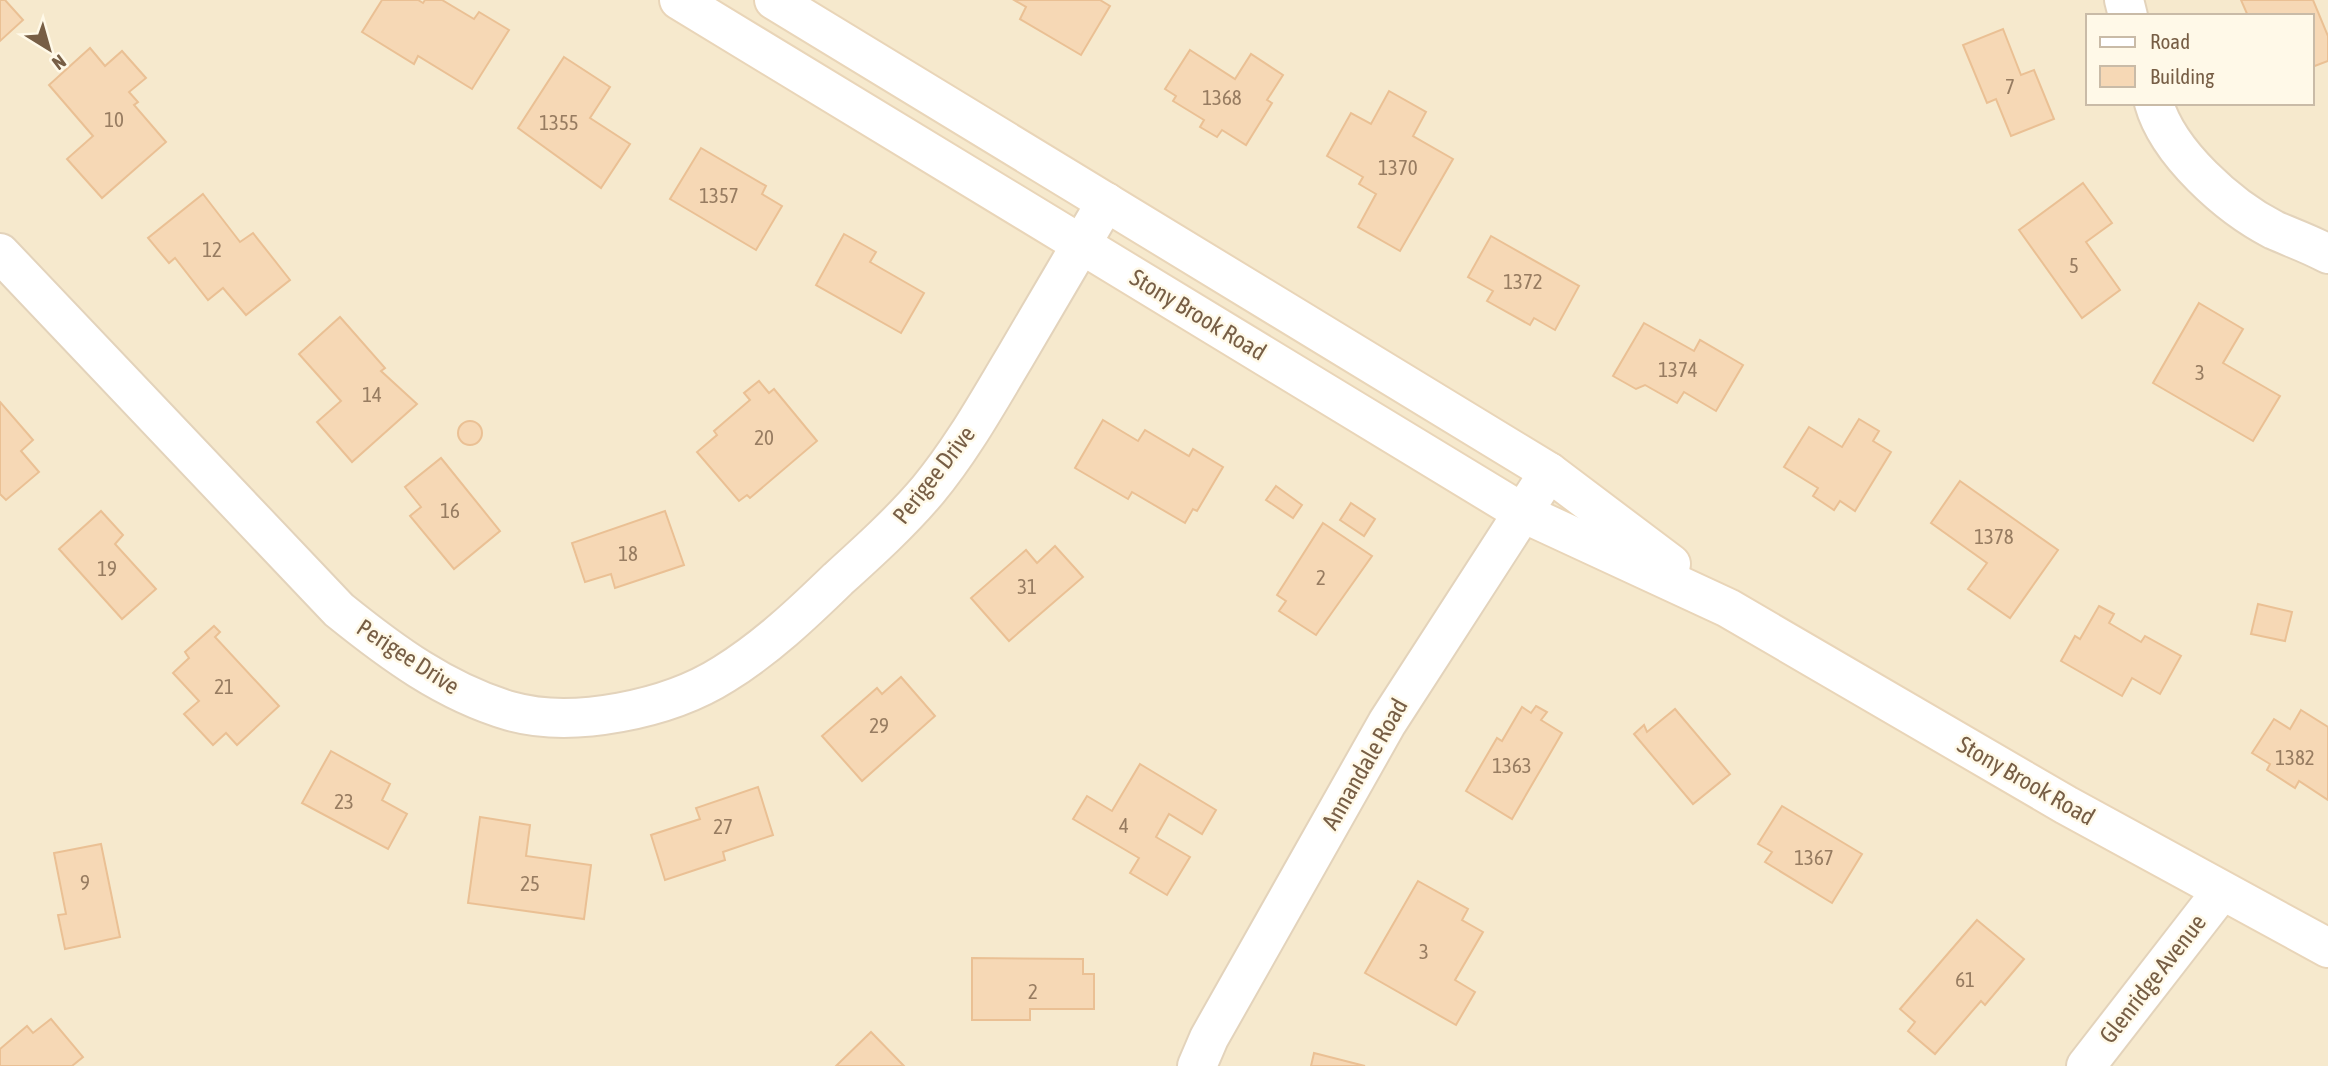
<svg xmlns="http://www.w3.org/2000/svg" width="2328" height="1066" font-family="'Asap Condensed',sans-serif">
<rect width="100%" height="100%" fill="#fef6df"/>
<path fill="#f6e9cd" fill-rule="evenodd" d="M0,0h2328v1066h-2328zM2088,16h224v87h-224z"/>
<g fill="#f6d8b5" stroke="#eac094" stroke-width="2">
<path d="M0,0h5l18,20 -23,21z"/>
<path d="M382,0h36l5,3 2,-3h17l32,19 5,-7 30,18 -37,59 -54,-33 -4,8 -52,-32z"/>
<path d="M1014,0h86l10,6 -29,49 -61,-36 6,-12z"/>
<path d="M2241,0h72l15,36v25l-16,6v-51h-64z"/>
<path d="M2003,29l18,46 13,-5 20,49 -43,17 -15,-37 -9,4 -24,-58z"/>
<path d="M90,48l15,18 17,-15 24,27 -17,14 9,10 -4,3 32,37 -64,56 -35,-39 26,-23 -44,-51z"/>
<path d="M1190,50l45,29 16,-25 32,21 -16,25 5,3 -26,42 -24,-15 -5,7 -17,-10 4,-7 -31,-19 3,-5 -11,-7z"/>
<path d="M564,57l46,30 -20,31 40,26 -29,44 -83,-60z"/>
<path d="M1389,91l37,21 -13,24 40,23 -53,92 -42,-24 18,-33 -17,-10 4,-7 -36,-21 24,-43 20,11z"/>
<path d="M701,148l65,38 -4,8 20,12 -26,44 -86,-51z"/>
<path d="M2083,183l29,40 -26,19 34,48 -38,28 -63,-88z"/>
<path d="M203,194l37,48 13,-9 37,47 -44,35 -23,-27 -15,12 -33,-42 -6,5 -21,-25z"/>
<path d="M844,234l32,18 -6,10 54,31 -23,40 -85,-48z"/>
<path d="M1491,236l88,50 -24,44 -21,-12 -4,7 -43,-24 6,-10 -25,-14z"/>
<path d="M2199,303l44,26 -20,34 57,33 -27,45 -100,-58z"/>
<path d="M340,317l45,51 -4,3 36,33 -65,58 -35,-40 24,-21 -42,-47z"/>
<path d="M1644,323l50,28 6,-11 43,25 -27,46 -32,-19 -7,11 -32,-18 -9,4 -23,-13z"/>
<path d="M759,381l10,12 5,-4 43,52 -67,57 -3,-3 -8,6 -42,-49 20,-17 -3,-4 36,-31 -6,-7z"/>
<path d="M0,402l33,38 -12,11 18,21 -33,28 -6,-6z"/>
<path d="M1859,419l20,12 -6,10 18,11 -36,59 -15,-10 -6,9 -21,-14 5,-8 -34,-21 25,-40 33,20z"/>
<path d="M1103,420l35,21 7,-11 44,26 4,-7 30,18 -26,44 -4,-2 -8,14 -53,-31 -4,7 -53,-31z"/>
<circle cx="470" cy="433" r="12"/>
<path d="M441,458l59,73 -46,38 -44,-53 11,-9 -16,-20z"/>
<path d="M1960,481l98,69 -48,68 -42,-29 19,-26 -56,-40z"/>
<path d="M1276,486l26,19 -9,13 -27,-18z"/>
<path d="M1351,503l24,16 -11,17 -24,-16z"/>
<path d="M101,511l22,24 -8,9 41,45 -34,30 -63,-70z"/>
<path d="M665,511l19,54 -69,23 -4,-14 -26,8 -13,-39z"/>
<path d="M1323,523l49,33 -56,79 -37,-24 7,-10 -9,-6z"/>
<path d="M1055,546l28,31 -74,64 -38,-43 55,-48 11,13z"/>
<path d="M2258,604l34,8 -7,29 -34,-7z"/>
<path d="M2099,606l15,8 -5,9 32,19 4,-6 36,20 -21,38 -28,-16 -10,18 -61,-35 14,-25 5,3z"/>
<path d="M214,626l6,6 -5,5 64,69 -42,39 -11,-12 -13,12 -29,-31 15,-13 -26,-28 16,-15 -4,-6z"/>
<path d="M901,677l34,39 -73,65 -40,-45 55,-48 5,6z"/>
<path d="M1536,706l11,6 -6,8 21,13 -50,86 -46,-28 31,-53 5,3 20,-34 9,6z"/>
<path d="M1675,709l55,65 -37,30 -59,-70 10,-9 3,7z"/>
<path d="M2301,710l27,17v73l-29,-19 -4,7 -28,-18 3,-6 -18,-11 22,-34 16,10z"/>
<path d="M331,751l59,33 -8,16 25,14 -19,35 -86,-46z"/>
<path d="M1140,764l76,46 -14,24 -33,-20 -13,23 34,20 -23,38 -37,-22 9,-15 -66,-39 14,-23 25,15z"/>
<path d="M758,787l15,48 -50,17 2,8 -60,20 -14,-45 49,-16 -4,-11z"/>
<path d="M1782,806l80,48 -30,49 -67,-41 7,-10 -14,-8z"/>
<path d="M480,817l50,8 -4,31 65,9 -7,54 -116,-16z"/>
<path d="M101,844l19,93 -55,12 -7,-34 8,-1 -12,-61z"/>
<path d="M1418,881l50,28 -6,11 21,12 -28,48 20,12 -19,33 -91,-52z"/>
<path d="M1977,920l47,39 -39,46 -4,-4 -46,53 -27,-23 7,-9 -15,-13z"/>
<path d="M972,958l111,1v15h11v35h-64v11h-58z"/>
<path d="M51,1019l32,38 -11,9h-72v-17l27,-23 6,7z"/>
<path d="M871,1032l33,34h-68z"/>
<path d="M1314,1053l51,13h-54z"/>
</g>
<g fill="none" stroke-linecap="round" stroke-linejoin="round">
<defs>
<g id="minor">
<path d="M2124,0l4,16"/>
<path d="M2154,103c14,50 75,104 120,127 18,8 36,14 54,24"/>
<path d="M0,253l339,357c52,42 106,82 171,101 63,18 159,-2 214,-37 42,-26 79,-61 114,-95 31,-28 63,-57 90,-89 34,-41 60,-88 87,-133 30,-52 61,-103 91,-155"/>
<path d="M1197,1066l12,-28 178,-315 162,-251"/>
<path d="M2086,1066l135,-174"/>
</g>
<g id="secondary">
<path d="M679,0l844,513 205,95 338,197 262,143"/>
<path d="M774,0l775,472 122,92"/>
</g>
</defs>
<use href="#minor" stroke="#e3d3bb" stroke-width="42"/>
<use href="#secondary" stroke="#e9d5b8" stroke-width="42"/>
<use href="#minor" stroke="#fff" stroke-width="38"/>
<use href="#secondary" stroke="#fff" stroke-width="38"/>
</g>
<g text-anchor="middle" stroke-width="5" stroke-linejoin="round" paint-order="stroke">
<g font-size="21" fill="#977c61">
<text x="2010" y="94">7</text>
<text x="1222" y="105">1368</text>
<text x="114" y="127">10</text>
<text x="559" y="130">1355</text>
<text x="1398" y="175">1370</text>
<text x="719" y="203">1357</text>
<text x="212" y="257">12</text>
<text x="2074" y="273">5</text>
<text x="1523" y="289">1372</text>
<text x="1678" y="377">1374</text>
<text x="2200" y="380">3</text>
<text x="372" y="402">14</text>
<text x="764" y="445">20</text>
<text x="450" y="518">16</text>
<text x="1994" y="544">1378</text>
<text x="628" y="561">18</text>
<text x="107" y="576">19</text>
<text x="1321" y="585">2</text>
<text x="1027" y="594">31</text>
<text x="224" y="694">21</text>
<text x="879" y="733">29</text>
<text x="2295" y="765">1382</text>
<text x="1512" y="773">1363</text>
<text x="344" y="809">23</text>
<text x="1124" y="833">4</text>
<text x="723" y="834">27</text>
<text x="1814" y="865">1367</text>
<text x="85" y="890">9</text>
<text x="530" y="891">25</text>
<text x="1424" y="959">3</text>
<text x="1965" y="987">61</text>
<text x="1033" y="999">2</text>
</g>
<g font-size="24" fill="#775e45" stroke="#fff9e8">
<text transform="translate(1198 315) rotate(31)" y="8">Stony Brook Road</text>
<text transform="translate(934 475) rotate(-52)" y="8">Perigee Drive</text>
<text transform="translate(408 657) rotate(33)" y="8">Perigee Drive</text>
<text transform="translate(1365 764) rotate(-60)" y="8">Annandale Road</text>
<text transform="translate(2026 781) rotate(30)" y="8">Stony Brook Road</text>
<text transform="translate(2153 979) rotate(-52)" y="8">Glenridge Avenue</text>
</g>
</g>
<rect x="2086" y="14" width="228" height="91" fill="#fff9e8" stroke="#c9bba7" stroke-width="2"/>
<rect x="2100" y="37" width="35" height="10" fill="#ffffff" stroke="#c9bba7" stroke-width="2"/>
<text x="2150" y="49" font-size="21" fill="#775e45">Road</text>
<rect x="2100" y="66" width="35" height="21" fill="#f6d8b5" stroke="#c9bba7" stroke-width="2"/>
<text x="2150" y="84" font-size="21" fill="#775e45">Building</text>
<g transform="translate(49 49) rotate(143)" stroke="#fff9e8" stroke-width="5" paint-order="stroke">
<path d="M0-5L12 26L0 18L-12 26Z" fill="#775e45"/>
<text y="-10" font-size="19" font-weight="bold" text-anchor="middle" fill="#775e45">N</text>
</g>
</svg>
